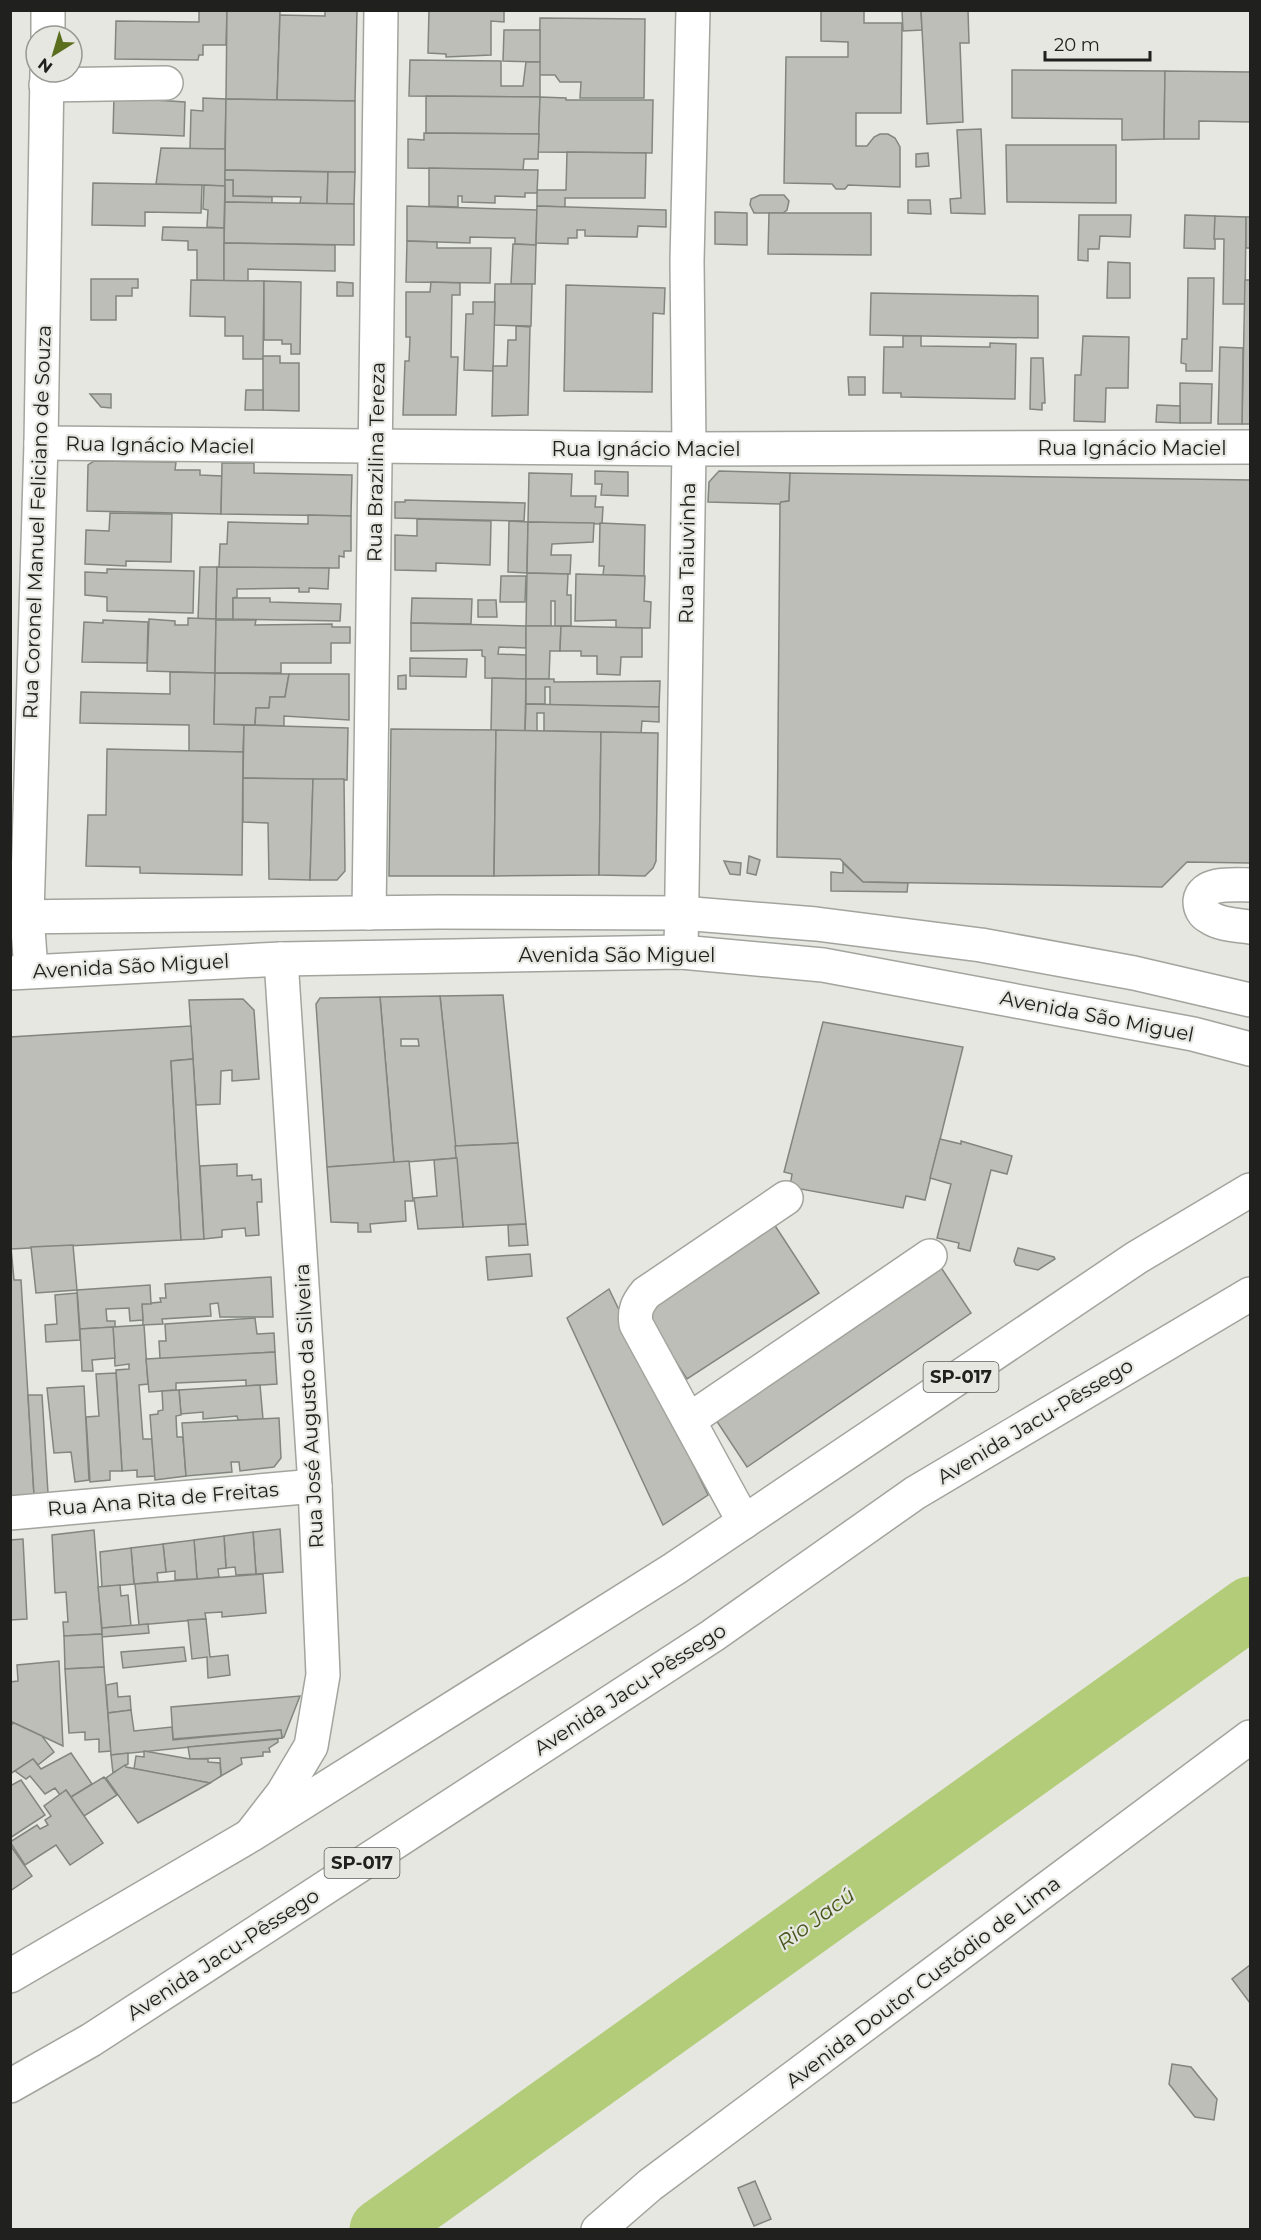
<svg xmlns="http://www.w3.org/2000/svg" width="1261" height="2240" font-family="Montserrat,sans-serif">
<rect width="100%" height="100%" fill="#e5e7e0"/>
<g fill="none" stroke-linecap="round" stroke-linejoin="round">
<path stroke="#b3cc7a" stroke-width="63" d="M381,2230l869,-622"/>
</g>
<g fill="#bcbeb7" stroke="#83867f" stroke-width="1.5" fill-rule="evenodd">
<path d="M199,10h28l-1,35h-23v10h-4l-1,5 -83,-1 1,-38 83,1z"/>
<path d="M227,10l53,1 -3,89 -51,-1z"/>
<path d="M325,10h32l-2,91 -78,-1 3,-85 45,1z"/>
<path d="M429,10h75v12l-13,-1v34l-45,2v-3l-18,-1z"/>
<path d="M821,10h43v13h38l-1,90h-45v33h11l7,-9 6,-3h8l7,4 5,9v40l-52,-2 -3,4h-9l-4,-5 -48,-1 2,-126h62v-15l-27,-1z"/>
<path d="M902,10h19l1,20 -19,1z"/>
<path d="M921,10h47l1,33h-9l3,79 -36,2z"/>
<path d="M540,18l105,1 -1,79h-64l1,-16h-21l-5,-7h-16z"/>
<path d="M504,30h36v32l-37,-1z"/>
<path d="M410,60l91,1v25h22l3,-24h14v35l-131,-1z"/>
<path d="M1012,70l153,1 -1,68 -42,1v-21l-110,-1z"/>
<path d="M1165,71l85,1v50l-51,-1v18h-35z"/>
<path d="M114,95l41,2v3l30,2 -1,34 -71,-3z"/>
<path d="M426,96l114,1 -1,37 -113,-1z"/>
<path d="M540,97l26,1v2h87l-1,53 -114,-1z"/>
<path d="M203,98l23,1 -1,50h-35l1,-39 12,1z"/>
<path d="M226,99l129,2v71l-130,-2z"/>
<path d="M981,129l4,85 -34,-1 -1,-14 11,-1 -4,-68z"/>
<path d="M424,133l115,1 -1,25h-14l-1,11 -115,-2v-29l16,1z"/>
<path d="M1006,145h110v58l-109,-1z"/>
<path d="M161,148l64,1v37l-69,-2z"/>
<path d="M567,152l79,1 -1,45h-80v9l-28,-1v-16h29z"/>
<path d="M928,153l1,13 -13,1v-13z"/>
<path d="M429,168l109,2 -1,23h-12v4l-30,-1v7l-33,-1v-6h-4v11l-29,-1z"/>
<path d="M225,170l103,2 -1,32 -27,-1 1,-6 -68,-1v-16h-8z"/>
<path d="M328,172h27l-1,32h-27z"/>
<path d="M225,180h8v16l39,1v6l-47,-1z"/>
<path d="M93,183l109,2 -1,28 -56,-1v14l-53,-1z"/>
<path d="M204,185l21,1 -1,42 -17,-1 1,-17 -5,-1z"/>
<path d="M760,195h24l5,6 -2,9 -4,3h-29l-4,-8 1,-6z"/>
<path d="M908,200h22l1,14 -23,-1z"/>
<path d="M225,202l129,2v41l-130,-2z"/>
<path d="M407,206l130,4 -1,35 -21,-1v-6l-45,-1v6l-63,-2z"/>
<path d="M537,206l129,4v17l-28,-1 -1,11 -52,-1v-6h-8v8h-9v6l-32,-1z"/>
<path d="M715,212l32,1v32l-32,-1z"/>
<path d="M769,213h102v42l-103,-1z"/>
<path d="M1079,215h52l-1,22 -30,-1 -1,13h-11v12l-10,-1z"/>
<path d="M1185,215l30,1v33l-31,-1z"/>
<path d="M1215,216l31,1 -1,87h-22l1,-65h-10z"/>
<rect x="1246" y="217" width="4" height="31"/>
<path d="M163,227l61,1v53l-27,-1v-30h-9v-9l-26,-1z"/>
<path d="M407,241l30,1v6h54l-1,35 -84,-1z"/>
<path d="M224,243l111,2v26l-87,-2v12h-24z"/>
<path d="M513,244l23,1 -1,39h-24z"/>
<path d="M1108,262l22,1v35h-23z"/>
<path d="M1188,278h26l-2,93h-26v-7l-5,-1 1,-24h5z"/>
<path d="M91,279h47v9h-6v8h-16v24h-25z"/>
<path d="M191,280l73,1 -1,78h-20v-23h-18v-19l-35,-1z"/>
<path d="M1245,280h5v144h-8z"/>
<path d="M264,281l37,1 -1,72h-9v-10h-9v-4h-18z"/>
<path d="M337,282l16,1v13h-16z"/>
<path d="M431,282l29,1v12h-8l-1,62h7l-2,58h-53l2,-54h4l1,-24h-4v-45h24z"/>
<path d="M495,284h37l-1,42 -37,-1z"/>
<path d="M566,285l99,3 -1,26 -11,-1 -1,79 -88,-1z"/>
<path d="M871,293l167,3v42l-168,-3z"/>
<path d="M473,302h22l-2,69 -29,-1 2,-56h7z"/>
<path d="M516,326l14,1 -2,88 -36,1 1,-50h14l1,-26h8z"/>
<path d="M903,336h18v10l69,1v-4l26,1 -1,55 -114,-2v-4h-18l1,-46h19z"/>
<path d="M1083,336l46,1 -1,51h-22l-1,34 -31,-1 1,-46h6z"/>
<path d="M1220,347l23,1 -1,76h-24z"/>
<path d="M263,356h17v7h19v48l-36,-1z"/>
<path d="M1031,358h12l2,45h-3v7l-12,-1z"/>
<path d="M848,377h17v18h-16z"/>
<path d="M1180,383l32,1 -1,39h-31z"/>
<path d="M246,390h17v20h-18z"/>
<path d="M90,394h21v14l-10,-1z"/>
<path d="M1157,405l23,1v17l-24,-1z"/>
<path d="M94,461l82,1 -1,8h25v5l22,1 -1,38 -134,-3 1,-46z"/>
<path d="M222,463h32v10l98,2 -1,41 -130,-2z"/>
<path d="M595,471l33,1v24l-27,-1 1,-11h-7z"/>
<path d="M719,471l71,2 -1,28 -8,1 -1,2 -72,-2 1,-20z"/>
<path d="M529,473l43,1 -1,22h25l-1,11h8l-1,17 -74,-2z"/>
<path d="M790,473l460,7v383l-63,-1 -25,25 -299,-5 -23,-23 -63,-2 3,-353 1,-2 8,-1z"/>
<path d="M405,500l120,3 -1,18 -129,-3v-16h10z"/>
<path d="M110,513l62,1 -1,48 -45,-1v5l-41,-2 1,-34 23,1z"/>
<path d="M308,515l43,1v35h-7v6l-5,-1v12h-120l1,-24h7l1,-22 80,2z"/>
<path d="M417,519l74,2 -1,44 -54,-2v8l-41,-1v-35l22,1z"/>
<path d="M509,521l19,1 -1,51 -19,-1z"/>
<path d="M528,522l66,1 -1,19 -41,2 -1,11h20l-1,19 -43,-1z"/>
<path d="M600,523l45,2 -1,51 -41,-1 1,-9h-5z"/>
<path d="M200,567h17l-1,52h-18z"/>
<path d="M217,567l112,1 -1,21 -19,-1v4h-10v-4l-62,1v8l-4,1v21h-17z"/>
<path d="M107,569l87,2 -1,42 -86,-2v-14l-22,-2v-23l22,1z"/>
<path d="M527,573l41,1 -1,21h4v31h-16v-25h-4v25h-25z"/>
<path d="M576,574l69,2 -1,25 7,1 -1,26h-34v-8l-41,1z"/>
<path d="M501,576h25l-1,26h-25z"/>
<path d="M233,598h37v4l71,2 -1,17 -107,-2z"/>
<path d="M412,598l60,1 -1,25 -60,-1z"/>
<path d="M478,600h18l1,17h-19z"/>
<path d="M188,618l28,1 -1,54 -68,-2 2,-52 26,2v4h13z"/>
<path d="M103,620l45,2 -1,41 -65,-1 2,-40 19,1z"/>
<path d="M216,620h40l-1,5 77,-1v3h18v16h-19v20h-50v10h-66z"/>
<path d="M411,623l115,3v22l-27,-1 -1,7 28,1v24l-41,-1v-21l-3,-1v-6l-71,1z"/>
<path d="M526,626h35l-1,25h-10l-1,28h-23z"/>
<path d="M561,626l81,2v29h-21l-1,18 -23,-1v-18h-16v-5h-21z"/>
<path d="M410,658l57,1 -1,18 -56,-1z"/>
<path d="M170,672l45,1 -1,51 30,1 -1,27 -54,-1v-26l-109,-2 1,-31 89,2z"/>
<path d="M215,673l74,1 -4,23h-15l-1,11h-13l-1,17 -41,-1z"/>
<path d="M289,674h60v46l-65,-4v10l-29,-1 1,-17h13l1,-11h15z"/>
<path d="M406,675v14h-8v-13z"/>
<path d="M492,678l34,1 -1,52h-34z"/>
<path d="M526,679h28v3l106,-1 -1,26 -109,-2v-18h-5v17h-19z"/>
<path d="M526,704l133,3v15l-17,-1 -1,12 -97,-2v-18h-7v18h-12z"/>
<path d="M244,725l104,3 -1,52 -104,-2z"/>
<path d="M391,729l105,1 -2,146h-105z"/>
<path d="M496,730l105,2 -2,143 -105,1z"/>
<path d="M601,732l57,1 -2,128 -3,7 -8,8 -46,-1z"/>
<path d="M107,749l136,3 -1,123 -102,-2v-6l-54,-1 2,-51h18z"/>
<path d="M243,778l70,1 -3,101 -41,-1 -1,-56 -25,-1z"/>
<path d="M313,779h31l1,92 -8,9h-27z"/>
<path d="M749,856l11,4 -4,15 -9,-2z"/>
<path d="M724,861l17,2 -1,12 -10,-1z"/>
<path d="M843,863l20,19 45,1 -1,9 -76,-1v-19l12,1z"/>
<path d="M503,995l15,148 -63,3 -15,-150z"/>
<path d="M440,996l17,162 -63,5 -14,-166zM401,1039h17l1,7h-18z"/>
<path d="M380,997l14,166 -67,4 -11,-163 4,-6z"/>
<path d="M243,999l11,11 5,69 -27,2v-11l-11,1 -1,33 -24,1 -7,-105z"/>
<path d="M823,1022l140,25 -38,153 -19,-4 -3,12 -113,-21 2,-13 -8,-2z"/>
<path d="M191,1026l2,33 -22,2 10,179 -170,9 -1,-212z"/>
<path d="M193,1059l11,180 -23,1 -10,-179z"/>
<path d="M940,1139l21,5v-3l51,15 -5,18 -16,-4 -21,81 -12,-3 1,-5 -22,-5 14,-54 -21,-6z"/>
<path d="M518,1143l8,81 -63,3 -8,-81z"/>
<path d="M457,1158l6,69 -45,2 -4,-31 23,-2 -3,-36z"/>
<path d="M409,1161l4,40h-8l1,20 -36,3 1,8h-13v-9l-27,-1 -4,-55z"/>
<path d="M237,1164v12l15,-1v5l9,-1 1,23h-5l2,33 -13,1 -1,-8 -23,2v7l-18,2 -4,-73z"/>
<path d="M772,1221l47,72 -132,86 -46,-71z"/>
<path d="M526,1224l2,21 -19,1 -1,-21z"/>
<path d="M10,1237l4,43h7l13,215 -24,3z"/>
<path d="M73,1245l4,45 -41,3 -5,-46z"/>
<path d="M1018,1248l36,9 1,2 -17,11 -22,-5 -2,-4z"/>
<path d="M530,1254l2,22 -44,4 -2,-23z"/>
<path d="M940,1266l31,47 -224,154 -33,-50z"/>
<path d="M271,1277l2,40h-53l-2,-14 -8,1 1,12 -49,3 1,5 -20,1 -1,-21 19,-2 -1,-4h6l-1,-14z"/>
<path d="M150,1285l1,19h-9l1,16 -13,1 -1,-13 -23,1 1,12h8v6l-35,2 -3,-39z"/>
<path d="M609,1289l99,206 -45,30 -96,-207z"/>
<path d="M77,1293l3,47 -34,2 -1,-17 12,-1 -2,-29z"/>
<path d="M255,1318l2,16 17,-1 1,19 -115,7 -1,-18h7l-1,-17z"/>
<path d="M144,1325l4,59 -9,1 4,54h9l3,37 -18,1v-7l-15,1 -6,-101 13,-1v-5l-14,2 -2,-39z"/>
<path d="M113,1327l2,31 -23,2 1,11h-11l-2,-42z"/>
<path d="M275,1352l2,32 -31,2v-6l-70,3v7l-27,2 -3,-33z"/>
<path d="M116,1373l6,98h-12v9l-20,2 -4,-65 13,-1 -3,-42z"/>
<path d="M260,1385l3,34 -25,1 -1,-4 -34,3v-7l-22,2 -2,-24z"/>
<path d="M84,1386l5,94 -14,2 -4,-30 -17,1 -7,-65z"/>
<path d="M179,1390l2,25 -5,1 1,21h6l3,39 -31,4 -5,-65 8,-1v-3l5,-1 -1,-19z"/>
<path d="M28,1395h14l6,98 -14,2z"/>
<path d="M279,1418l2,40 -7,9 -34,4 -1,-9h-8l1,10 -46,4 -4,-53z"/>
<path d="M280,1529l3,43 -27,2 -3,-42z"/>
<path d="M94,1530l8,104 -38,2 -1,-14h5l-2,-30 -11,1 -3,-58z"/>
<path d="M253,1532l3,42 -20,1 -1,-8 -9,1 -2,-32z"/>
<path d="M224,1536l2,32 -8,1 1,8 -22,2 -3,-39z"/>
<path d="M23,1539l4,80 -17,1v-80z"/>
<path d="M194,1540l3,39 -22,1v-9l-9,1 -3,-28z"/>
<path d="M163,1544l3,28 -9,1 1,9 -24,2 -3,-36z"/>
<path d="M131,1548l3,36 -32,3 -2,-35z"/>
<path d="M263,1574l3,39 -44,4v-5l-17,1 1,6 -67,6 -4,-41z"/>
<path d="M120,1585l1,11 7,-1 3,31 -29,2 -4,-41z"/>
<path d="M206,1619l4,38 18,-2 2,20 -22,3 -1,-21 -15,2 -4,-39z"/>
<path d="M148,1624l1,9 -47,4v-9z"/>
<path d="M102,1634l2,33 -39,2 -1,-33z"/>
<path d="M184,1647l2,14 -63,7 -2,-16z"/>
<path d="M59,1661l4,85 -53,-25v-39l8,-1 -1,-16z"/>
<path d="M104,1667l7,84 -12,1v-13l-14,1v-8l-16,1 -4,-64z"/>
<path d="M117,1683l1,14 12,-1 1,14 -23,3 -2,-28z"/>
<path d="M300,1696l-16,41 -2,1 -1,-8 -108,9 -2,-32z"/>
<path d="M131,1710l3,21 38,-4 1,13 108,-10 1,8 -171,17 -3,-42z"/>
<path d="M14,1723l28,13 12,16 -16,13 -5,-6 -23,15v-49z"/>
<path d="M278,1739v3l-9,6 1,4h-7v4l-22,2 1,6 -21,12 -1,-18 -30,1 -2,-12z"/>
<path d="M144,1751l46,8h18v3l12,1 1,13 -11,7 -76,-14 2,-13 8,1z"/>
<path d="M71,1753l21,31 -21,13 -5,-7 -6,5 -5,-7 -10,6 -15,-18 -4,3 -11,-8 18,-12 8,10z"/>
<path d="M128,1753v11l-15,9 -2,-18z"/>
<path d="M125,1765l1,2 84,16 -72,40 -32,-45z"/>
<path d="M104,1777l13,18 -33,21 -13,-19z"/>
<path d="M21,1780l24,35 -35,23v-52z"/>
<path d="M66,1790l37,53 -33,22 -14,-20 -31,20 -15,-23 27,-17 3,4 8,-4 -3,-5 6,-4 -7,-10z"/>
<path d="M10,1845l22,31 -22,15z"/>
<path d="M1250,1965v38l-18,-24z"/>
<path d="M1172,2064l19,3 26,32 -3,21 -19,-3 -26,-33z"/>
<path d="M755,2181l16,38 -17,7 -16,-38z"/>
</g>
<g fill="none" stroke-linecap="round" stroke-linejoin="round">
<defs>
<g id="minor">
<path d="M48,36v-26"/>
<path d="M46,85l120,-2"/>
<path d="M41,443l648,6 561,-2"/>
<path d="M1250,885c-13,0 -48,-4 -50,16 0,7 3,13 9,16 11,8 29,8 41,10"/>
<path d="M369,913l12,-903"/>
<path d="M681,952l8,-503 -2,-188 6,-251"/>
<path d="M31,971l-4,-56 14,-472 6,-371"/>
<path d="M689,1420l241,-164"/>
<path d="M10,1513l305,-27"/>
<path d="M744,1522l-108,-198c-2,-13 1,-20 10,-31l140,-95"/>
<path d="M252,1833l31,-40 28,-47 12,-71 -8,-189 -34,-527"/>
</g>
<g id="major">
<path d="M10,917l429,-5 242,1 135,11 165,21 153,28 116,27"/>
<path d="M10,973l271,-14 400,-7 142,13 370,69 57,15"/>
<path d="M598,2230l52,-45 600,-448"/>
</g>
<g id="highway">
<path d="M10,1976l241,-141 423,-266 462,-311 114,-68"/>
<path d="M10,2086l81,-46 621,-404 203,-143 335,-199"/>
</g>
</defs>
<use href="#minor" stroke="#a2a59e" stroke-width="36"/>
<use href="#major" stroke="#a2a59e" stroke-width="36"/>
<use href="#highway" stroke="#a2a59e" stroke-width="36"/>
<use href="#minor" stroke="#fff" stroke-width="33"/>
<use href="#major" stroke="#fff" stroke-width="33"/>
<use href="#highway" stroke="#fff" stroke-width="33"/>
</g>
<g text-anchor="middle" stroke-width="4.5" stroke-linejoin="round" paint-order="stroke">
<g fill="#e5e7e0" stroke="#5b5c58" stroke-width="1.5">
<rect x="923.5" y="1362" width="75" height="30" rx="4.5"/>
<rect x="324.5" y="1848" width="75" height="30" rx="4.5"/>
</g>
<g font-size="18" font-weight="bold" fill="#20211e">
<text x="961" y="1383">SP-017</text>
<text x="362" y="1869">SP-017</text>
</g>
<g font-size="20" fill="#20211e" stroke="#e5e7e0">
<text transform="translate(160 445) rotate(1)" y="7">Rua Ignácio Maciel</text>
<text x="1132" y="455">Rua Ignácio Maciel</text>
<text x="646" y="456">Rua Ignácio Maciel</text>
<text transform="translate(376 462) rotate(-89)" y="7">Rua Brazilina Tereza</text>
<text transform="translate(37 522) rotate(-88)" y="7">Rua Coronel Manuel Feliciano de Souza</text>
<text transform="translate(687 553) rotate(-89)" y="7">Rua Taiuvinha</text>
<text x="617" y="962">Avenida São Miguel</text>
<text transform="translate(131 966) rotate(-3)" y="7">Avenida São Miguel</text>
<text transform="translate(1097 1016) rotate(11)" y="7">Avenida São Miguel</text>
<text transform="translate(309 1406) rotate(-93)" y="7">Rua José Augusto da Silveira</text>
<text transform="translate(1035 1421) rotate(-31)" y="7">Avenida Jacu-Pêssego</text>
<text transform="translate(163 1499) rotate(-5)" y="7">Rua Ana Rita de Freitas</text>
<text transform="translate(630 1689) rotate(-33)" y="7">Avenida Jacu-Pêssego</text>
<text transform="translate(223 1954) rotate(-33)" y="7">Avenida Jacu-Pêssego</text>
<text transform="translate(923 1982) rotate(-37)" y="7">Avenida Doutor Custódio de Lima</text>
</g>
<g font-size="21" font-style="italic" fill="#47561c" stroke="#e5e7e0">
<text transform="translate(816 1919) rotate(-36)" y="7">Rio Jacú</text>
</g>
</g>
<rect width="1261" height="2240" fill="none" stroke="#20211e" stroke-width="24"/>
<g transform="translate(54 54) rotate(217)"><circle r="28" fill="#e5e7e0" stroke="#969892" stroke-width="1.5"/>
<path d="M0-4.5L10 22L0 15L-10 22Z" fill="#5a6e1d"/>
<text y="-9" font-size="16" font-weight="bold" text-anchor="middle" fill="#20211e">N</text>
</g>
<path d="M1045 51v9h105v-9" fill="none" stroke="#20211e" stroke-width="3"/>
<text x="1054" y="51" font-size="18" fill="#20211e" stroke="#e5e7e0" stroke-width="4.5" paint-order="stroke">20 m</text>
</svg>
